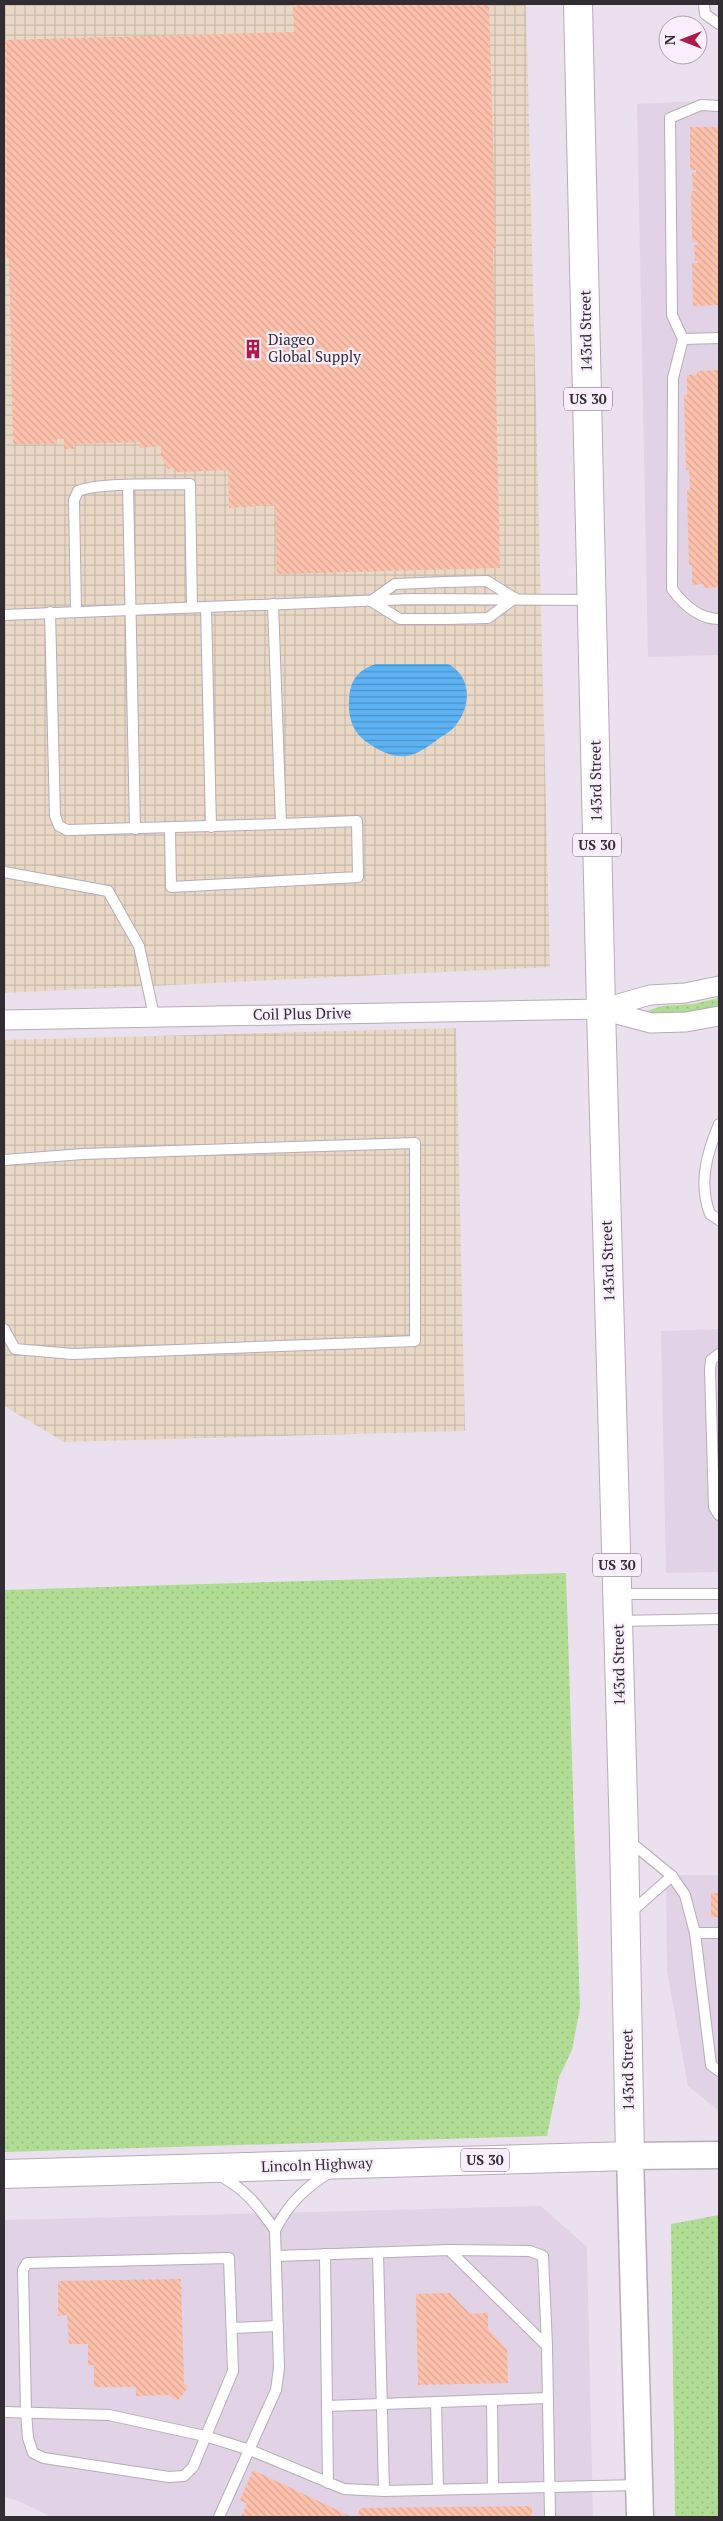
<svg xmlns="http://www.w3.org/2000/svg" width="723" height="2521" font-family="'PT Serif',serif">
<defs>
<pattern id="industrial-grid" width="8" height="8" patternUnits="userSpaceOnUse" patternTransform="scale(1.25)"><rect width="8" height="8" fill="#ead8c7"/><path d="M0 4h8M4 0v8" fill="none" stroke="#c9baab"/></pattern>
<pattern id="grass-dots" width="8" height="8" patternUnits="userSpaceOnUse" patternTransform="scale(1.25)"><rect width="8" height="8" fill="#b0dc94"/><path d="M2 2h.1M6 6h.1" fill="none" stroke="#98bd80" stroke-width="1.8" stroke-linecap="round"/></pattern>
<pattern id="water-rules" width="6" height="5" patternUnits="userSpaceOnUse" patternTransform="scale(1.25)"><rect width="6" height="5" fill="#5cb2f3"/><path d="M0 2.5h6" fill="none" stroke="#4d91c5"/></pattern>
<pattern id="building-back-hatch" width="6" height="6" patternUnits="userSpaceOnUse" patternTransform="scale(1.25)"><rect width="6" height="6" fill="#fdc1ac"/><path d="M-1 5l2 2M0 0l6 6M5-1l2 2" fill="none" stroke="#d9a694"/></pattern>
</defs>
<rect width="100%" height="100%" fill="#ebe1ee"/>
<g fill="#e2d2e5">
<path d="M719,100v555l-71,2 -11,-553z"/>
<path d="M719,1329v243l-53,1 -5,-242z"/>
<path d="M666,1875h53v236l-31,-25 -21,-115z"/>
<path d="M541,2206l46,41 6,270h-541l-36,-17 -12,-3v-277z"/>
</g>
<g fill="url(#industrial-grid)">
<path d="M4,4h522l24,963 -546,26z"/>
<path d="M456,1028l9,403 -401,11 -60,-36v-366z"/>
</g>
<g fill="url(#grass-dots)">
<path d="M719,998v10c-24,4 -48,10 -72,3l15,-5 31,-2z"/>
<path d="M566,1573l14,435 -8,42 -13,27 -12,59 -543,16v-562z"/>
<path d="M719,2215v302h-44l-4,-293z"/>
</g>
<path fill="url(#water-rules)" d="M376,664h72c24,13 24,42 7,62 -4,6 -12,9 -18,14 -8,6 -19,14 -30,16 -13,2 -28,-5 -39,-13 -15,-10 -20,-25 -19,-43 1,-19 8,-30 27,-36z"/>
<g fill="url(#building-back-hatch)">
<path d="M293,4h196l7,244h-3l7,320 -223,6 -2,-69 -46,3 -1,-38 -51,2 -3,-4 -6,1 -3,-5 -4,-9v-9l-21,2v-6l-65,2 -1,5h-10v-10h-7v5h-44l-4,-186h-5v-218l290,-8z"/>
<path d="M690,127h29v178l-26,1 -1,-43h6v-2h-3l-1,-16h4v-3h-6l-1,-51h5l-3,-2 -1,-16h4v-3h-6z"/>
<path d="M719,370v217l-15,1 -1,-4 -11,1v-20h-3l-2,-75h3l-1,-20h-3l-2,-75h3v-20h10v-4z"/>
<rect x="711" y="1893" width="8" height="24"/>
<path d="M181,2279l3,104 4,5 -11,13 -8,-6 -33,1v-9h-42v-22l-6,1v-22h-19l-2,-29 -9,1v-35z"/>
<path d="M450,2293l20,21 18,-1v16l19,20 1,34 -90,2 -2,-91z"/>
<path d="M253,2470l99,47h-111l6,-13 -7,-4z"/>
<path d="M532,2506v11h-175l3,-9z"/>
</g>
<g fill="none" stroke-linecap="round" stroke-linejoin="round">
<defs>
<g id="lane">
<path d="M704,4l1,10 14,10"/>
<path d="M719,338l-36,1 -10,39 -1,211c11,15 27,30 47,30"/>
<path d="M683,339l-11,-24 -2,-197 31,-13 18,1"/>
<path d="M128,486l7,343"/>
<path d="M371,601l29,18h47l41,-1 27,-20"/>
<path d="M371,601l24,-17 50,-2 42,-1 27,17"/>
<path d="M206,607l5,220"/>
<path d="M76,611l-2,-111 4,-9c24,-9 84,-6 112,-7l2,123"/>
<path d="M50,612l5,204 4,10 8,4 214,-6"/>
<path d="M4,615l407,-16 180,1"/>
<path d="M170,828l1,59 187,-10 -1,-56 -76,3 -8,-220"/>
<path d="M4,872l104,19 31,55 15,70"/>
<path d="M719,1124c-12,29 -21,59 -9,90l9,6"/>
<path d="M4,1160l79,-6 332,-11v198l-342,13 -58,-5 -11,-20"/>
<path d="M719,1354l-8,6 -1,10 4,137 5,8"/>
<path d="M618,1594h101"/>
<path d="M619,1621l100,-2"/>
<path d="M628,1840l44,36 13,19 10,38h24"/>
<path d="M630,1913l42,-37"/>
<path d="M695,1933l16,132 8,6"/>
<path d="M218,2175c28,14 39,30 57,55"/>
<path d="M449,2250l81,1 13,5 4,90"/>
<path d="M378,2253l6,238"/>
<path d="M325,2254l3,229"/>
<path d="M276,2256l173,-6 98,96 3,171"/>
<path d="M229,2258l4,113 -40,96 -9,9 -15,1 -125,-19 -11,-5 -5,-15 -2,-26 -3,-142 4,-7z"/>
<path d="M232,2328l46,-2"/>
<path d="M492,2400l1,88"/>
<path d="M436,2402l2,87"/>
<path d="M327,2406l221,-8"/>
<path d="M4,2412l105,3 96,21 45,14 94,39 40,2 254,-6"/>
<path d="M219,2517l57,-127 3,-22 -4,-138c14,-27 30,-42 55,-58"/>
</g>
<g id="street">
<path d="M602,1010l49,13 35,-1 33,-6"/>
<path d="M4,1020l597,-11 49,-14 35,-2 34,-7"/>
</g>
<path id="secondary" d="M640,2517l-10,-361 89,-1"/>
<path id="primary" d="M4,2174l626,-18 -6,-319 -23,-828 -23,-1005"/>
</defs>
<use href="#lane" stroke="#b6acb9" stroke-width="12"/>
<use href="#street" stroke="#b6acb9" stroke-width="21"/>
<use href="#secondary" stroke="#b6acb9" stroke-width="29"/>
<use href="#primary" stroke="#b6acb9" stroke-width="30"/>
<use href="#lane" stroke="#fff" stroke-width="10"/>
<use href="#street" stroke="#fff" stroke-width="19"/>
<use href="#secondary" stroke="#fff" stroke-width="26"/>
<use href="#primary" stroke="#fff" stroke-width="28"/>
</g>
<defs>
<symbol id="building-bare" viewBox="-9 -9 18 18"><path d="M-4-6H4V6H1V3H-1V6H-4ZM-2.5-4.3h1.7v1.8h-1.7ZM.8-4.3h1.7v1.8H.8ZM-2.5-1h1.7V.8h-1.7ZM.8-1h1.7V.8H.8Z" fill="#ad1a47" stroke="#f9eefb" stroke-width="2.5" paint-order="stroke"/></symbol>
</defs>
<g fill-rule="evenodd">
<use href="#building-bare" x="239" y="335" width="28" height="28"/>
</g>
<g text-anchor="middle" stroke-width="4.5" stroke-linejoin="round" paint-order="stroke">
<g fill="#f9eefb" stroke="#6d676e" stroke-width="1">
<rect x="564" y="387.5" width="48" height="23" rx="4"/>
<rect x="573" y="833.5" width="48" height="23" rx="4"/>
<rect x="593" y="1553.5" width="48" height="23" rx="4"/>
<rect x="461" y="2148.5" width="48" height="23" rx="4"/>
</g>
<g font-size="14" font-weight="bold" fill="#312d32">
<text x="588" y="404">US 30</text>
<text x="597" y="850">US 30</text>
<text x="617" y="1570">US 30</text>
<text x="485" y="2165">US 30</text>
</g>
<g font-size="15" fill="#312d32" stroke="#f9eefb">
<text transform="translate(586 331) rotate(-91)" y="5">143rd Street</text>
<text transform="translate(596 781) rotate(-91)" y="5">143rd Street</text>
<text transform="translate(302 1014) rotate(-1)" y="5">Coil Plus Drive</text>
<text transform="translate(608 1261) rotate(-92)" y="5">143rd Street</text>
<text transform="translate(619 1665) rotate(-91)" y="5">143rd Street</text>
<text transform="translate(628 2070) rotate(-91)" y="5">143rd Street</text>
<text transform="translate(317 2165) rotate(-2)" y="5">Lincoln Highway</text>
</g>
<g font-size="15" fill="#312d32" stroke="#f9eefb" text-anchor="start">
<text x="268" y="345">Diageo<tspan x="268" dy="17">Global Supply</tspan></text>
</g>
</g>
<rect width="723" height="2521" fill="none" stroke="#312d32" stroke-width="10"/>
<g transform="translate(683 40) rotate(270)"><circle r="24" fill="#f9eefb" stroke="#a9a1ab"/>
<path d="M0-4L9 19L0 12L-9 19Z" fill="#ad1a47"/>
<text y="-8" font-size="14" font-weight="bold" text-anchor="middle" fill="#312d32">N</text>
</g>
</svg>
